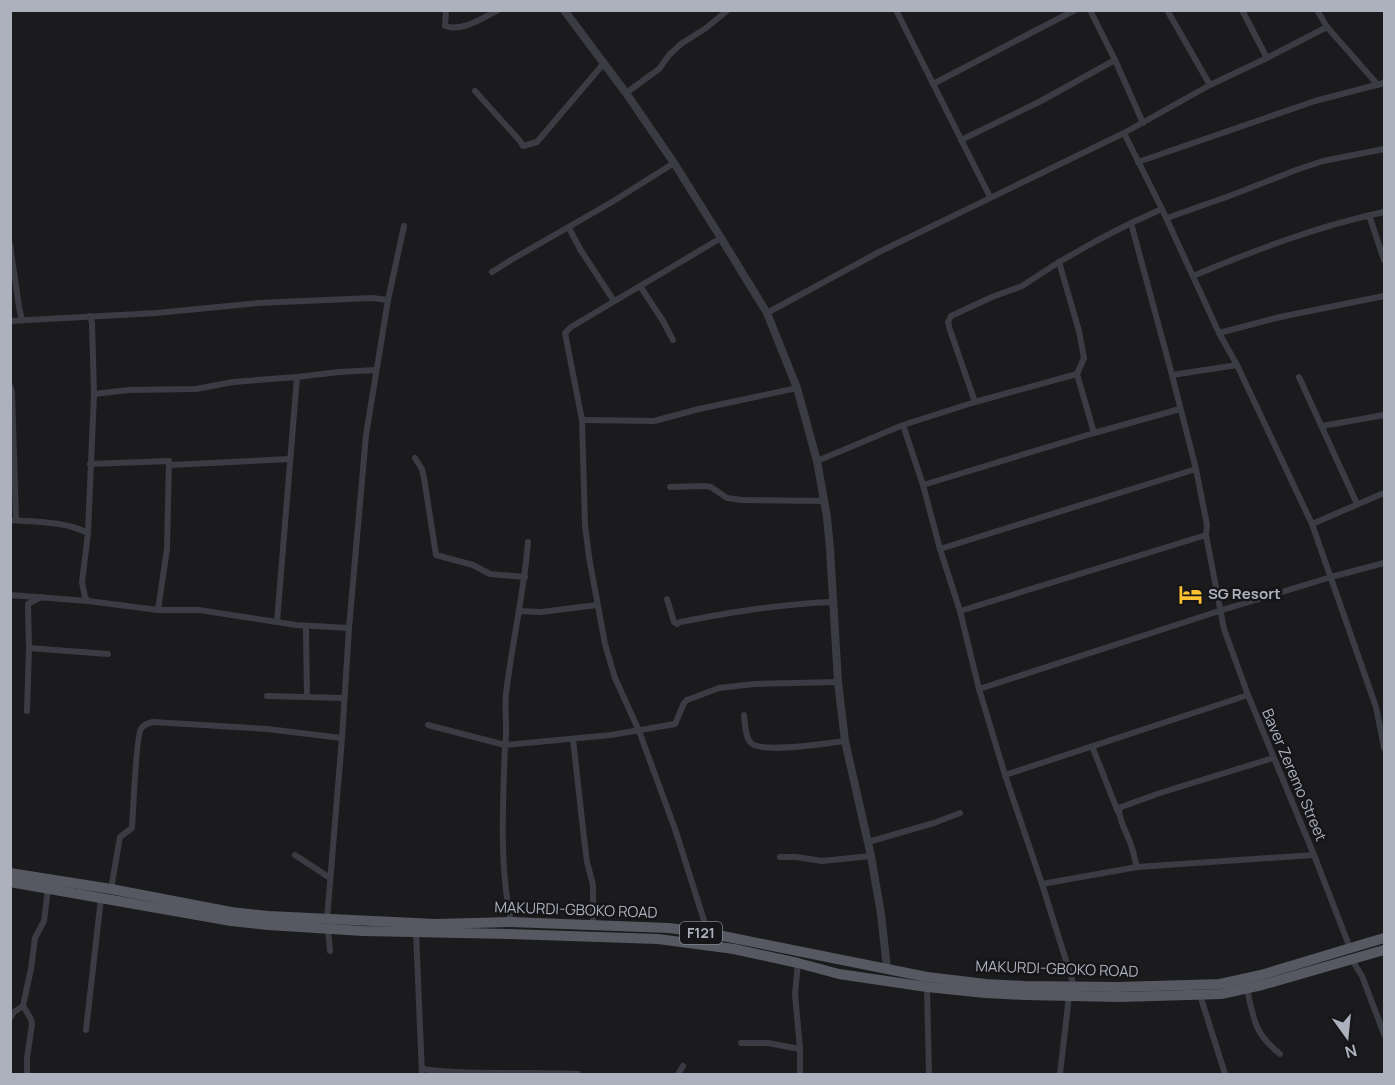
<svg xmlns="http://www.w3.org/2000/svg" width="1395" height="1085" font-family="Manrope,sans-serif">
<rect width="100%" height="100%" fill="#1b1b1d"/>
<g fill="none" stroke-linecap="round" stroke-linejoin="round">
<g stroke="#3b3c43" stroke-width="6">
<path d="M446,10l-1,16c17,6 38,-8 53,-16"/>
<path d="M896,10l94,187"/>
<path d="M1090,10l25,50 28,63"/>
<path d="M1167,10l43,75"/>
<path d="M1242,10l25,48"/>
<path d="M1317,10l10,17 51,58"/>
<path d="M933,84l142,-74"/>
<path d="M475,91l45,50 3,5 14,-4 67,-79"/>
<path d="M626,93l33,-24 10,-14 12,-11 25,-16 22,-18"/>
<path d="M1124,133l38,76 57,124 18,32 75,159 64,183 8,41"/>
<path d="M961,140l78,-38 76,-42"/>
<path d="M1138,162l177,-61 69,-18"/>
<path d="M1369,215l15,45"/>
<path d="M1167,218l65,-23 64,-25 27,-9 61,-12"/>
<path d="M1131,223l41,152 24,94 11,56 -1,10 18,94 24,66 66,160 36,93"/>
<path d="M569,228l11,21 34,52"/>
<path d="M10,244l9,63 3,13"/>
<path d="M1059,262l20,69 5,27 -7,16 17,59"/>
<path d="M492,272l19,-12 101,-58 62,-39"/>
<path d="M1193,276c62,-26 125,-50 191,-64"/>
<path d="M640,286l23,35 10,19"/>
<path d="M767,313l112,-61 245,-119 86,-48 57,-27 60,-31"/>
<path d="M10,321l147,-8 101,-10 114,-5 16,2"/>
<path d="M1219,333l61,-16 104,-21"/>
<path d="M1172,375l65,-10"/>
<path d="M1299,377l58,127"/>
<path d="M10,386l2,6 4,128"/>
<path d="M94,394l35,-4 67,-1 37,-7 64,-5 42,-5 37,-2"/>
<path d="M975,402l-25,-72 -2,-8 3,-6 41,-19 30,-11 37,-24 37,-21 35,-18 31,-14"/>
<path d="M582,420l72,1 45,-12 98,-21"/>
<path d="M903,425l20,60 17,64 20,62 19,78 26,86 37,109 32,102"/>
<path d="M1322,426l62,-11"/>
<path d="M415,458l7,11 2,9 12,77 37,10 17,9 35,3"/>
<path d="M817,461l86,-36 72,-23 102,-28"/>
<path d="M90,464l79,-3 -2,88 -9,61"/>
<path d="M169,465l121,-6"/>
<path d="M923,485l171,-52 86,-24"/>
<path d="M670,487l34,-1 7,1 16,11 15,2 82,1"/>
<path d="M10,520c27,2 54,1 78,13"/>
<path d="M1312,524l72,-31"/>
<path d="M940,549l256,-80"/>
<path d="M10,595l78,6 70,9h41l97,15 53,3"/>
<path d="M41,597l-13,7 1,44 79,6"/>
<path d="M667,599l7,23 3,2 3,-2c52,-10 100,-18 153,-20"/>
<path d="M88,601l-3,-4 -3,-15 6,-49 6,-139 -2,-71 -2,-7"/>
<path d="M519,611l22,1 56,-7"/>
<path d="M960,611l246,-76"/>
<path d="M277,622l20,-245"/>
<path d="M306,630l1,67"/>
<path d="M979,689l240,-78 112,-34 53,-14"/>
<path d="M267,696l77,2"/>
<path d="M27,711l2,-63"/>
<path d="M744,715c1,8 1,22 7,28 11,11 76,0 94,-2"/>
<path d="M428,725l77,20 106,-10 64,-11 9,-21 3,-3 32,-12 35,-4 84,-2"/>
<path d="M573,739l11,99 3,24 6,23v41"/>
<path d="M1092,746l26,66"/>
<path d="M1005,775l243,-80"/>
<path d="M868,842l66,-19 26,-10"/>
<path d="M295,855l35,23"/>
<path d="M780,857h16l26,4 49,-5"/>
<path d="M1137,867c-2,-6 -3,-13 -5,-19 -4,-14 -12,-24 -13,-38l2,-3 39,-14 113,-35"/>
<path d="M1042,884l95,-17 177,-12"/>
<path d="M111,889l9,-52 12,-9c1,-14 4,-93 9,-99 2,-4 8,-6 12,-7l114,7 75,9"/>
<path d="M511,922c-12,-58 -8,-118 -6,-177 3,-17 -1,-34 1,-51 6,-51 18,-101 22,-152"/>
<path d="M416,932l6,142"/>
<path d="M708,933l-33,-104 -36,-98 -24,-53 -10,-34 -16,-87 -4,-32 -3,-105 -17,-87 6,-6 150,-89"/>
<path d="M330,951l-3,-32 15,-181 7,-110 17,-193 22,-135 16,-74"/>
<path d="M1352,960l10,16 22,58"/>
<path d="M798,963l-3,31 5,55v25"/>
<path d="M927,987l2,87"/>
<path d="M1247,989c7,31 7,44 33,65"/>
<path d="M1200,995l25,79"/>
<path d="M10,1018l4,-6 9,-6"/>
<path d="M86,1030l15,-132"/>
<path d="M741,1043h27l32,6"/>
<path d="M422,1069c51,7 104,2 156,5"/>
<path d="M27,1074v-16l5,-34 -1,-5 -8,-13 8,-37 4,-31 9,-17 4,-32"/>
<path d="M678,1074l5,-8"/>
<path d="M1060,1074l9,-78"/>
</g>
<path stroke="#3b3c43" stroke-width="8" d="M564,10l62,83 48,70 47,75 46,75 30,75 20,73 10,56 3,32 8,133 7,59 26,115 10,58 6,54"/>
<g stroke="#575962" stroke-width="10">
<path d="M10,873l101,16 120,23 37,4 168,8 75,-2 158,6 39,5 219,44 59,7 39,2 93,1 102,-3 41,-9 123,-37"/>
<path d="M10,882l221,39 37,4 95,6 146,3 149,5 76,10 64,14 41,11 88,13 58,6 40,2 95,2 101,-3 41,-9 122,-35"/>
</g>
</g>
<defs>
<symbol id="hotel-bare" viewBox="-9 -9 18 18"><path d="M-6-4.5h1.5V1H6V5H4.5V3h-9V5H-6ZM-4 0a1.8 1.8 0 1 1 3.6 0ZM.5 0V-2.5h3Q6-2.5 6 0Z" fill="#fec332" stroke="#161518" stroke-width="2.5" paint-order="stroke"/></symbol>
</defs>
<g fill-rule="evenodd">
<use href="#hotel-bare" x="1174" y="578" width="33" height="33"/>
</g>
<g text-anchor="middle" stroke-width="5" stroke-linejoin="round" paint-order="stroke">
<rect fill="#161518" stroke="#7f828c" stroke-width="1.5" x="680" y="922" width="42" height="22" rx="4.5"/>
<g font-size="14" font-weight="bold" fill="#acb1bd">
<text x="701" y="938">F121</text>
</g>
<g font-size="15" font-weight="bold" fill="#acb1bd" stroke="#161518" text-anchor="start">
<text x="1208" y="599">SG Resort</text>
</g>
<g font-size="15" fill="#acb1bd" stroke="#161518">
<text transform="translate(1294 775) rotate(67)" y="5">Baver Zeremo Street</text>
<text transform="translate(576 910) rotate(2)" y="5">MAKURDI-GBOKO ROAD</text>
<text transform="translate(1057 969) rotate(2)" y="5">MAKURDI-GBOKO ROAD</text>
</g>
</g>
<rect width="1395" height="1085" fill="none" stroke="#acb1bd" stroke-width="24"/>
<g transform="translate(1347 1037) rotate(165)" stroke="#161518" stroke-width="4.5" paint-order="stroke">
<path d="M0-4.5L10 22L0 15L-10 22Z" fill="#acb1bd"/>
<text y="-9" font-size="16" font-weight="bold" text-anchor="middle" fill="#acb1bd">N</text>
</g>
</svg>
